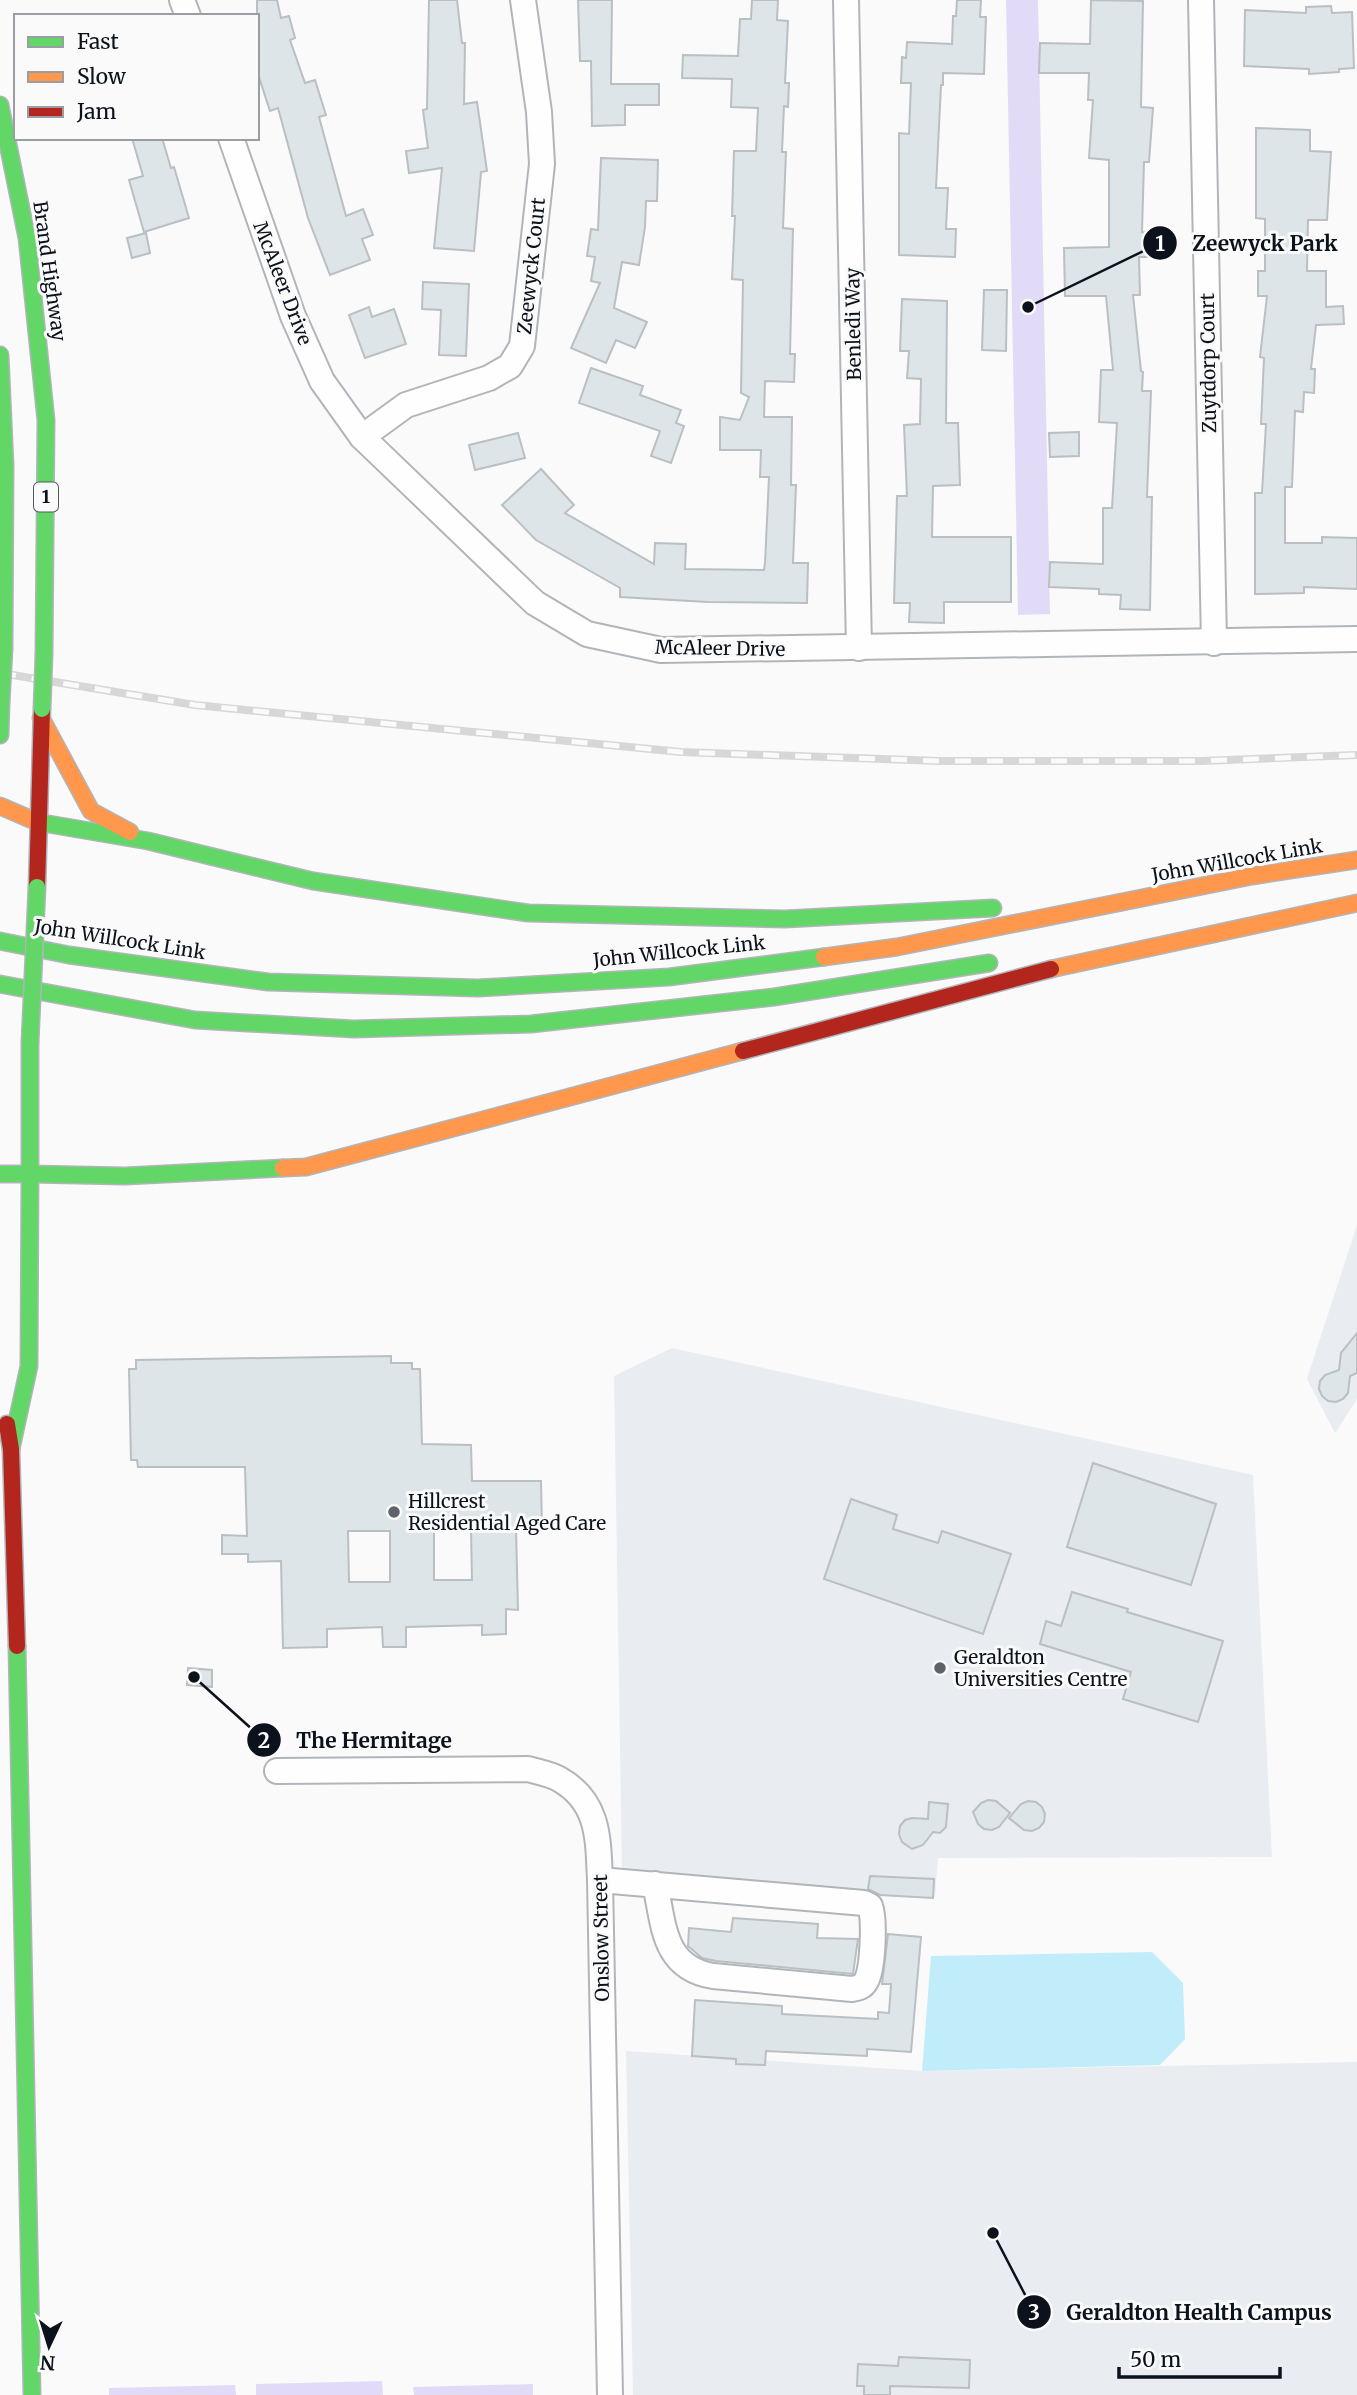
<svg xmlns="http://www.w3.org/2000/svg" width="1357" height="2395" font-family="Merriweather,serif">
<rect width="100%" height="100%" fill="#fafafa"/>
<g fill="#e9ecf0">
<path d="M1357,1225v174l-22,34 -28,-54z"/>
<path d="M672,1348l581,127 19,382 -334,1 -3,39 -313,-25 -8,-496z"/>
<path d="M626,2051l297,20 434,-9v333h-724z"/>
</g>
<g fill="#e2dbf7">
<path d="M1006,0h32l12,614 -32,1z"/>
<path d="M382,2381l1,14h-127v-11z"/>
<path d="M533,2384v11h-119l-1,-8z"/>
<path d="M235,2385l1,10h-127v-7z"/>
</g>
<path fill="#c1edfa" d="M1152,1952l31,31 2,56 -25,26 -238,6 9,-115z"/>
<g fill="#dee5e9" stroke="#b9bfc2" stroke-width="2" fill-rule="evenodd">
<path d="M257,0h20l4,18 8,-2 6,22 -5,2 15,43 10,-3 11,35 -7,2 27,99 17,-7 10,26 -11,4 8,21 -40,15 -22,-57 -30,-110 -8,3 -13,-40z"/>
<path d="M429,0h28l5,43h3l-1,61 13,-2 10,69 -6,1 -7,79 -40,-3 8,-80 -33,5 -3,-22 22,-3 -5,-38 4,-1z"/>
<path d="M578,0h34l-1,84h48v21h-34v20l-33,1 -1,-65h-11z"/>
<path d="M752,0h26l-1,20 11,1 -3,62h4l-1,24 -4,-1 -2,46h4l-3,76 10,1 -3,125h5l-1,28 -29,-1 -1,36h28l-1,68h5l-3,78h15l-1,40 -99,-1 -88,-5v-9l-84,-48 -34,-35 39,-36 33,36 -9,8 89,51 1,-21 31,1 -1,25 79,1 1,-7 4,-86h-9l1,-27h-41v-33l20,3 9,-23 -8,-4 2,-113 -11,-1 3,-63h-3l2,-65h22l2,-43 -27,-1 1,-28 -50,-1 1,-23 55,1 2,-37h11z"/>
<path d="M957,0h24l-1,17h6l-2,57 -41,-1v12h-2l-5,103h12l-2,41h10l-1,28 -56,-2v-122l10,1 2,-51h-10l1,-26 4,1 1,-16 45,2 1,-28h3z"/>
<path d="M1091,0l52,1 -2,106 12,1 -4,54h-5l-2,70 11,1 -1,24h-13l1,38h-7l8,76 2,1 -1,19h9l-4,106h5l-2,113 -30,-1 1,-14 -22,-1v-5l-50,-2 1,-25 53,2v-56h9l5,-85 -18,-1 2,-52h12l-7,-74h-41l-1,-48 45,-1v-87l-20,-2 4,-58h-5l1,-27h-50l1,-30 50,1z"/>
<path d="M1331,6l1,7 20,-1 2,56 -15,1v3l-30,2v-5l-65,-3 1,-56 61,3v-6z"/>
<path d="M1256,128l54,2v21l21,1 -4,68h-19l-1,51h19v36l17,-1 1,18 -28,1 -5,44h4l-1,24 -10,-1 -1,20 -8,-1 -3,76h-7v56h37v-6l35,1v51l-53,-2v6l-49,1v-101h7l4,-69h-5l3,-66 -4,-1 7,-61h-9v-25h7v-52l-9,-1z"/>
<path d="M132,138h30l9,30 3,-1 15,51 -45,14 -15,-52 14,-4z"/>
<path d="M601,158l57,2 -1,41h-11l-1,26 -6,38 -17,-3 -8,46 33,14 -12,26 -19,-8 -10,23 -35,-15 29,-65 -9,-2 4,-24 -8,-1 4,-27 7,1z"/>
<path d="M146,233l4,20 -18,5 -5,-20z"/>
<path d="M423,282l46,2 -3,72 -27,-1 2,-45 -19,-1z"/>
<path d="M984,290h23l-1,61 -24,-1z"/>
<path d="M902,299l45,2 -1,122h12l2,62 -27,1 -1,51h79v65h-67v21l-35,-1 1,-19h-16l3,-107h10l-3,-71 16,-1 1,-45 -14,-1 2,-27h-9z"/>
<path d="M369,307l3,10 22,-8 12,35 -41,14 -16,-43z"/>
<path d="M591,368l52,18 -3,9 41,15 -5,13 8,3 -13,37 -20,-7 9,-25 -81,-28z"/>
<path d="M1079,432v24l-29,1 -1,-24z"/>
<path d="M518,433l7,25 -50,12 -6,-25z"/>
<path d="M1357,1333v40l-7,3 -2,17 -5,6 -7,3 -8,-1 -6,-5 -3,-7 1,-8 5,-6 14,-5 2,-17z"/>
<path d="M391,1356v7h21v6h8l2,75 49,1 1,36h69l1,48 -26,-1 2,82 -12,-1v25l-24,1v-10l-76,2v20h-23l-1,-20 -55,2v18l-44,1 -2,-87 -33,1v-8h-26v-19l25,1 -2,-69h-107l-1,-7h-6l-2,-91h7v-9zM348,1531h42v51h-41zM434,1531h37l1,49h-38z"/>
<path d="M1093,1463l123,41 -25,81 -124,-38z"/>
<path d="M851,1499l46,16 -4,14 45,14 4,-12 69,23 -28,80 -159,-55z"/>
<path d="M1072,1592l56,17 -1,3 96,29 -25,81 -75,-23 8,-27 -91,-28 6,-23 15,5z"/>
<path d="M188,1668l24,2v17l-25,-2z"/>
<path d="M988,1800l8,1 14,12 -11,14 -7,3 -8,-1 -6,-5 -5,-12 8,-9z"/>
<path d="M1028,1801l8,1 6,5 3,7 -1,8 -5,6 -7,3 -8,-1 -15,-12 12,-14z"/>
<path d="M929,1802l19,2 -2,23 -6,6 -7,-1 -10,13 -11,4 -10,-7 -3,-8 1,-8 5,-6 7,-2 16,1z"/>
<path d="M870,1876l64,3 -1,19 -53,-3 -12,-6z"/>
<path d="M733,1918l85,6 -1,14 41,1 -5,35 -137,-13 -14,-3 -14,-12 1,-18 42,4z"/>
<path d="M888,1934l33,3 -10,115 -44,-3v7l-101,-5 -1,14 -29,-1v-5l-44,-3 3,-56 87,6v8l96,5v-7l11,1 2,-29h-9z"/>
<path d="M899,2357l71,3 -1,28 -79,-2v9h-26v-9h-7l1,-22 40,2z"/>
</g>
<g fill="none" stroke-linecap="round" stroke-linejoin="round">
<defs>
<g id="street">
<path d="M182,0l6,16"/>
<path d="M846,0l13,648"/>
<path d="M1201,0l13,643"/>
<path d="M231,138l62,178 29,65 40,56 173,166 52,31 74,16 696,-11"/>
<path d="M362,437l44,-32 83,-27 21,-12 12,-20 20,-182 -3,-52 -16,-112"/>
<path d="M277,1771l251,-2c10,3 22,5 31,10 41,23 39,61 41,101l10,515"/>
<path d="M600,1880l264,23 6,3c5,13 3,63 -4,75 -3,6 -8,7 -14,8l-139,-13c-50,-8 -49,-51 -58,-92"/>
</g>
<g id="fast">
<path d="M0,105l27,133 19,182 -2,234"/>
<path d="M0,355l5,111 -1,182"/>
<path d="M0,735l1,-32"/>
<path d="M37,822l111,19 165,40 215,32 257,6 208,-11"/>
<path d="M0,941l69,14 199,27 210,6 191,-11 155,-20"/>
<path d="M0,984l195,36 159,9 177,-5 243,-27 215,-34"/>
<path d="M0,1174h30v-131"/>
<path d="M11,1449l18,-83 1,-192 95,2 158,-8"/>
<path d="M17,1646l15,749"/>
</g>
<g id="slow">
<path d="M41,718l50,93 39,21"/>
<path d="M0,806l37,16"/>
<path d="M824,957l73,-10 355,-71 105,-16"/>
<path d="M1051,969l306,-66"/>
<path d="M283,1168l23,-1 437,-116"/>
</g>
<g id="jam">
<path d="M37,887l5,-178"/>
<path d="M743,1051l308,-82"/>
<path d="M7,1424l4,25 6,197"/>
</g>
</defs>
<use href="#street" stroke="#b1b5ba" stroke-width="28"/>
<use href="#fast" stroke="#b1b5ba" stroke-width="19"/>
<use href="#slow" stroke="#b1b5ba" stroke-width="19"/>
<use href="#jam" stroke="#b1b5ba" stroke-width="19"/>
<use href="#street" stroke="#fefefe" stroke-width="24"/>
<use href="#fast" stroke="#63d668" stroke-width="16"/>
<use href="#slow" stroke="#ff974d" stroke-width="16"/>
<use href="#jam" stroke="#b3261e" stroke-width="16"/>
<defs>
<path id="rail" d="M0,673l195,32 486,47 259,9h261l156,-6"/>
</defs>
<use href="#rail" stroke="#d7d7d8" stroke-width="8"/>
<use href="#rail" stroke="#fafafa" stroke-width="5" stroke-dasharray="16" stroke-linecap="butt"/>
<defs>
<g id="fast-bridge">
<path d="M1,703l3,-55"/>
<path d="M42,709l2,-55"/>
<path d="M30,1043l7,-156"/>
</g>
</defs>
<use href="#fast-bridge" stroke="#b1b5ba" stroke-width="19" stroke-linecap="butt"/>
<use href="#fast-bridge" stroke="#63d668" stroke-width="16"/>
</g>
<g fill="#5f6369" stroke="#fafafa" stroke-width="2.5">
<circle cx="394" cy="1512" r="7"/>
<circle cx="940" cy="1668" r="7"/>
</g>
<g text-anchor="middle" stroke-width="6" stroke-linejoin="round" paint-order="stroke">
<rect fill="#fafafa" stroke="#53585e" stroke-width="2" x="34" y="482.5" width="24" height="29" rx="5"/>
<g font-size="18" font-weight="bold" fill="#0b121b">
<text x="46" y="503">1</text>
</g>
<g font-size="19" fill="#0b121b" stroke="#fafafa">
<text transform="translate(531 266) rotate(-84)" y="7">Zeewyck Court</text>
<text transform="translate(50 271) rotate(82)" y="7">Brand Highway</text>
<text transform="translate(283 283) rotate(69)" y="7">McAleer Drive</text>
<text transform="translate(853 324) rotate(-91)" y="7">Benledi Way</text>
<text transform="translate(1208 363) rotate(-91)" y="7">Zuytdorp Court</text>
<text transform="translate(720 648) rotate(1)" y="7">McAleer Drive</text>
<text transform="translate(1237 860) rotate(-10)" y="7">John Willcock Link</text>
<text transform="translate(120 939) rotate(9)" y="7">John Willcock Link</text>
<text transform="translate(679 951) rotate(-6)" y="7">John Willcock Link</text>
<text transform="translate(601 1938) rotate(-91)" y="7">Onslow Street</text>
</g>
<g font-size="19" fill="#0b121b" stroke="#fafafa" text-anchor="start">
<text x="408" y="1508">Hillcrest<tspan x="408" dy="22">Residential Aged Care</tspan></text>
<text x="954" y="1664">Geraldton<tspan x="954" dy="22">Universities Centre</tspan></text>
</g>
</g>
<path fill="none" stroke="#0b121b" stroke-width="2.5" d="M1028 307L1160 243M194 1677L264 1740M993 2233L1034 2312"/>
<g fill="#0b121b" stroke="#fafafa" stroke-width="2.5">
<circle cx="1028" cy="307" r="7"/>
<circle cx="194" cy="1677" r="7"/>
<circle cx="993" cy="2233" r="7"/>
<circle cx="1160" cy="243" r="18"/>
<circle cx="264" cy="1740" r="18"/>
<circle cx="1034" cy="2312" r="18"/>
</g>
<g font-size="21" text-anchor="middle" font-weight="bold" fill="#fff">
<text x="1160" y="251">1</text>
<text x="264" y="1748">2</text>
<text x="1034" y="2320">3</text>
</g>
<g font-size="21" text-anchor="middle" font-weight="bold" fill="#0b121b" stroke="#fafafa" stroke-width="6" stroke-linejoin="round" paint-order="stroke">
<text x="1265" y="251">Zeewyck Park</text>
<text x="374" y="1748">The Hermitage</text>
<text x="1199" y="2320">Geraldton Health Campus</text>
</g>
<rect x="14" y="14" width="245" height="126" fill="#fafafa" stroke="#9a9da1" stroke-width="2"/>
<rect x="28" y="37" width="35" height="10" fill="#63d668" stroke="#9a9da1" stroke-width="2"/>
<text x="77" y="49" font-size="21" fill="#0b121b">Fast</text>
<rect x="28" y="72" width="35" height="10" fill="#ff974d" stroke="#9a9da1" stroke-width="2"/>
<text x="77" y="84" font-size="21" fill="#0b121b">Slow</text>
<rect x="28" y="107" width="35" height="10" fill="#b3261e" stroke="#9a9da1" stroke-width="2"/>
<text x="77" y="119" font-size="21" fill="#0b121b">Jam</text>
<g transform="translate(49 2346) rotate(184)" stroke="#fafafa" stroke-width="5" paint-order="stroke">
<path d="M0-5L12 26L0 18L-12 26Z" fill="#0b121b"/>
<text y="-10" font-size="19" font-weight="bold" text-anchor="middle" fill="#0b121b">N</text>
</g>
<path d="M1119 2367v10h161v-10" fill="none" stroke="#0b121b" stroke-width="3.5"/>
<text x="1130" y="2367" font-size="21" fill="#0b121b" stroke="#fafafa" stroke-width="5" paint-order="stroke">50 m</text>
</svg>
